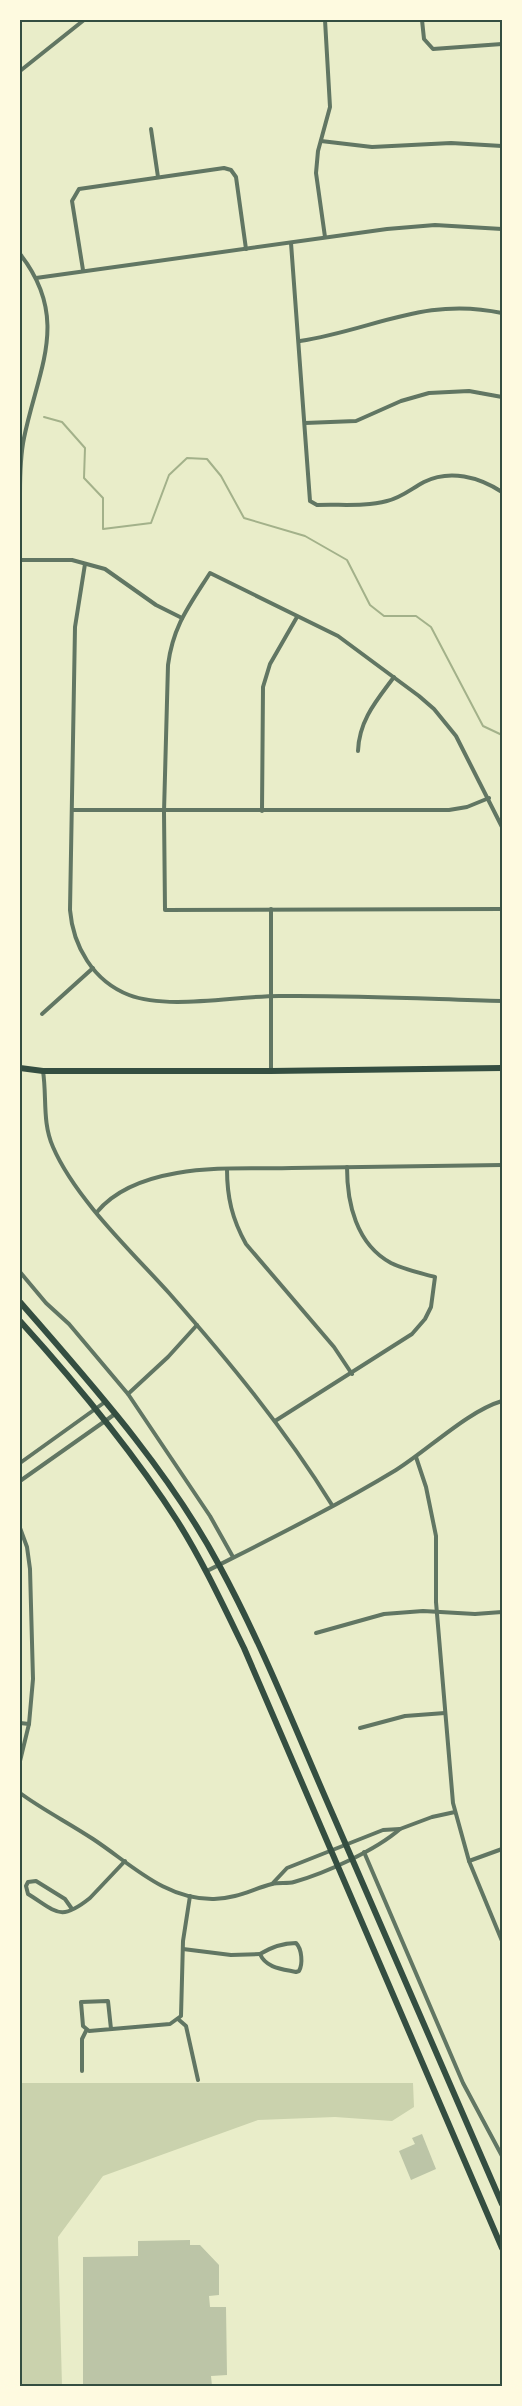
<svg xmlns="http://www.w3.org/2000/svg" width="522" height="2406" font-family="Montserrat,sans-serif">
<rect width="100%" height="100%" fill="#e9edc9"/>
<path fill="#cad2ad" d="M20,2083h393l1,24 -22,14 -57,-4 -77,3 -155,56 -45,61 4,149h-42z"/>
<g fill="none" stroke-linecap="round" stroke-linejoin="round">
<path stroke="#a3b18a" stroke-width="2" d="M44,417l18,5 23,26 -1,30 19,20v31l48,-6 18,-48 18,-17 20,1 14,17 23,42 61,18 42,24 23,45 14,11h32l15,11 52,99 19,9"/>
</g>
<g fill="#bcc5a7">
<path d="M422,2134l14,35 -25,11 -12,-29 16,-7 -3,-6z"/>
<path d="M190,2240v5h10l19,20v30l-10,1 1,11h16l1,68 -16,1 1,10h-129v-129l55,-1v-15z"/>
</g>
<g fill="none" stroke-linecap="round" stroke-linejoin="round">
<g stroke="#617663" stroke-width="4">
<path d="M422,20l2,19 9,10 69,-5"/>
<path d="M20,71l64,-51"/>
<path d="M151,129l7,48"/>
<path d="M321,141l51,6 79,-4 51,3"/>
<path d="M325,237l-9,-64 2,-22 12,-44 -5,-87"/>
<path d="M291,243l19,258 7,4c23,-1 48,2 70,-4 14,-3 24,-12 37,-19 26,-13 55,-5 78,10"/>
<path d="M20,254c51,65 18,115 4,184 -4,19 -4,37 -4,56"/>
<path d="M83,270l-11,-69 7,-12 145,-21 7,2 5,7 10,72"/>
<path d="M36,278l351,-49 48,-4 67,4"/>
<path d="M300,341c73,-11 125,-45 202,-28"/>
<path d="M305,423l51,-2 45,-20 28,-8 40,-2 33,6"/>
<path d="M20,560h52l33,9 51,36 26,13"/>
<path d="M85,564l-10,63 -5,283c3,36 23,71 59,85 39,15 106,1 150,1 74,-1 149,3 223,5"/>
<path d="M358,751c1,-31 19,-51 36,-74"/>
<path d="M72,810h377l18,-3 22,-9"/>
<path d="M262,811l1,-124 7,-23 27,-47"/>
<path d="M502,827l-46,-91 -22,-27 -15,-13 -81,-60 -128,-63c-21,33 -37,53 -42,92l-4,147 1,98 337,-1"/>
<path d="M271,909v162"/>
<path d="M42,1014l51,-46"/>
<path d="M43,1071c4,26 -1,51 10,76 22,51 78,104 116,146 59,67 116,136 163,212"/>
<path d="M227,1169c0,28 5,50 19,75l88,103 18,27"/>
<path d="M97,1212c19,-23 51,-34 80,-39 37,-7 77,-4 115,-5 70,-1 140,-2 210,-3"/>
<path d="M20,1272l26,31 23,21 59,70 82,122 23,41"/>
<path d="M128,1394l40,-37 29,-32"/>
<path d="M275,1421l137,-87 13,-15 6,-12 4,-30c-14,-4 -30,-7 -44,-14 -35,-19 -44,-60 -44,-96"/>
<path d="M416,1457l10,30 10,49v66l17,201 16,58 33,80"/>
<path d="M20,1463l85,-61"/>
<path d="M20,1481l95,-67"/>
<path d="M20,1528l7,19 3,22 3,110 -4,45 -9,37"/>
<path d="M207,1571c63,-32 128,-64 189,-101 32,-20 72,-59 106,-69"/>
<path d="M316,1633l68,-19 39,-3 52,3 27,-2"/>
<path d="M20,1723l9,1"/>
<path d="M360,1728l45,-12 40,-3"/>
<path d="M20,1793c23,17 49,30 73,46 38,25 72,61 121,60 24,-1 36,-9 58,-15 7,-2 15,0 22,-2 32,-9 82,-32 106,-53"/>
<path d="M364,1852l99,231 39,73"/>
<path d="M469,1861l33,-12"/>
<path d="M272,1884l15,-16 96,-38 17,-1 32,-12 23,-5"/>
<path d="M72,1909l-7,-10 -29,-18 -8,1 -2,4 2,8c29,18 32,28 62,4l35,-37"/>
<path d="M296,1943c6,6 7,21 3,28l-3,1c-14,-3 -30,-4 -36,-18 12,-7 22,-11 36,-11z"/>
<path d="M183,1949l48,6 29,-1"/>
<path d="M178,2019l8,7 12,54"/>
<path d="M111,2029l-3,-28 -27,1 2,24 6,5 81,-7 11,-8 2,-75 7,-45"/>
<path d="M82,2071v-32l4,-8"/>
</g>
<g stroke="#344e41" stroke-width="6">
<path d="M20,1068l23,3h228l231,-3"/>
<path d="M20,1302c72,83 147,166 199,263 44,81 77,166 114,250 56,130 113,259 169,389"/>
<path d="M20,1321c57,63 112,129 158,201 25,40 45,83 66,126l258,600"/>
</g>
</g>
<rect width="522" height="2406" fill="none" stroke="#fefae0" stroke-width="42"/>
<rect x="21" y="21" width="480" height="2364" fill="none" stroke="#344e41" stroke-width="2"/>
</svg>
